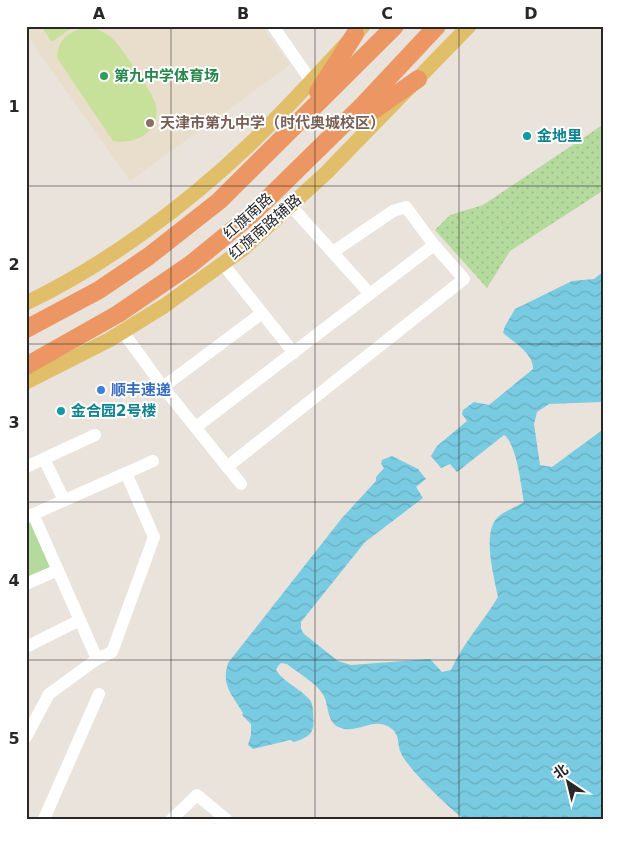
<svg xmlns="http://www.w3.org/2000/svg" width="630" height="845" font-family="'DejaVu Sans','Noto Sans SC',sans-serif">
<defs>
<pattern id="grass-dots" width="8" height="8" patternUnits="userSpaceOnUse" patternTransform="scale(1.25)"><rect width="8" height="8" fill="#b5da9d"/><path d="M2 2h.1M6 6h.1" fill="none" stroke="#9cbb87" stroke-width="1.8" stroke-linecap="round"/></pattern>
<pattern id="water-waves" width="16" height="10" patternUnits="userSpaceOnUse" patternTransform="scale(1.25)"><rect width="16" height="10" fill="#79cbe1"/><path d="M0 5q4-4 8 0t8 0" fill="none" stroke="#69aec1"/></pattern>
</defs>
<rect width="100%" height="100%" fill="#e9e3dc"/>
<path fill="#e9decc" d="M26,26h236l28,39 -160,116 -104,-147z"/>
<path fill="url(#grass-dots)" d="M604,124v66l-94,61 -23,37 -52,-58 15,-15 33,-10z"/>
<path fill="#b5da9d" d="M32,520l19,47 -25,10v-55z"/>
<g fill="#c7e19a">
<path d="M41,26h33l-22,16z"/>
<path d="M91,27c8,3 14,5 21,11 8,8 43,57 44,68 4,26 -20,39 -43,35l-56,-83c1,-21 15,-29 34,-31z"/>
</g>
<path fill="url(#water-waves)" d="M604,271v132l-2,-1 -53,2 -12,8 -3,12 6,41 12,2 49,-36 3,2v383l-5,3h-135c-15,-11 -56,-50 -63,-66 -4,-8 -1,-18 -9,-24 -17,-14 -33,5 -51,-1 -14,-4 -12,-21 -17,-32 -7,-13 -26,-23 -37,-32l-6,-1 -3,3 -2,4c8,13 24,18 33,29 4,4 4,10 4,15 2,19 -2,22 -19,28l-4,-2 -37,9 -5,-4 3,-10v-11l-9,-9 1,-2c-11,-19 -22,-27 -15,-50l114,-145 34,-37v-4l8,-9 -3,-4 1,-4 10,-4 26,13 8,10 -10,8 7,11 -58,44 -64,80v7l3,5 34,27 13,4 79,-6 12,13 9,-2c12,-27 32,-48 47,-73 -4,-20 -16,-63 -1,-79 7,-7 19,-11 27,-16 -3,-16 -7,-58 -20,-67l-47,37 -7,-8 -9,4 -10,-12 6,-10 30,-25 -5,-7 1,-4 11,-8 15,3 44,-36c1,-15 -19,-27 -30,-36l2,-7 10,-17 57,-28 22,-2z"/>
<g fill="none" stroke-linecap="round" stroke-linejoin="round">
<g stroke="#fff" stroke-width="12">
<path d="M273,26l38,55"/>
<path d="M291,206l79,88"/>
<path d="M262,313l32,40"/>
<path d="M123,332l40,55 99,-74 -39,-49"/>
<path d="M163,387l78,97"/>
<path d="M196,427l238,-182 -28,-38 -13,4 -60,41"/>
<path d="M44,459l20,41"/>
<path d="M26,467l69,-32"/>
<path d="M227,467l237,-188 -30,-34"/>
<path d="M27,517l126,-56"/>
<path d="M26,584l32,-14"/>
<path d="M26,647l54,-27"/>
<path d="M97,659l15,-7 42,-115 -28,-64"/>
<path d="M26,737l23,-43 48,-35 -64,-145"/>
<path d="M44,819l55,-125"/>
<path d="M172,819l25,-24 29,24"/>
</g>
<g stroke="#e1be69" stroke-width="15">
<path d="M26,303c80,-38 160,-98 223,-158 40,-38 76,-79 114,-119"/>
<path d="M26,382l83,-42 55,-34 79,-57 83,-76 143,-147"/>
</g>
<g stroke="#ec9763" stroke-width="18">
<path d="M318,92l37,-58"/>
<path d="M357,122l61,-43"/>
<path d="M26,329l73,-39 50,-34 70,-55 176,-175"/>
<path d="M26,366l92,-52 73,-50 60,-49 112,-110 74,-79"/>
</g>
</g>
<path fill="none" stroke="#282828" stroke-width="1" stroke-opacity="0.55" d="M171,26v793M315,26v793M459,26v793M26,186h578M26,344h578M26,502h578M26,660h578"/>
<circle fill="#2e9e5b" stroke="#fff" stroke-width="2" cx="104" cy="76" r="5"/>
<circle fill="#8d6e63" stroke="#fff" stroke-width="2" cx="150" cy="123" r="5"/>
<g fill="#0f9aa8" stroke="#fff" stroke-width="2">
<circle cx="527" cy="136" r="5"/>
<circle cx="61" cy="411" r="5"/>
</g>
<circle fill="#3f7fe0" stroke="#fff" stroke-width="2" cx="101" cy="390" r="5"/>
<g text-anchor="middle" stroke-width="4" stroke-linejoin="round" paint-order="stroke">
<g font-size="15" font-weight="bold" fill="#27864d" stroke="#fff" text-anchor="start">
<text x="114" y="81">第九中学体育场</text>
</g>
<g font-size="15" font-weight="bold" fill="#785e54" stroke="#fff" text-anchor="start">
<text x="160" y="128">天津市第九中学（时代奥城校区）</text>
</g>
<g font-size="15" font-weight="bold" fill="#0d838f" stroke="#fff" text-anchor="start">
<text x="537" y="141">金地里</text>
<text x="71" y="416">金合园2号楼</text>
</g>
<g font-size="15" fill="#282828" stroke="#fff">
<text transform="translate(248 216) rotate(-42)" y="5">红旗南路</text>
<text transform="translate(265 227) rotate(-41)" y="5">红旗南路辅路</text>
</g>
<g font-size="15" font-weight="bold" fill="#366cbe" stroke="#fff" text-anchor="start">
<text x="111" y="395">顺丰速递</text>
</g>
</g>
<rect width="630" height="845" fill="none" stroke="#ffffff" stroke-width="55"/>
<g transform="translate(568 782) rotate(325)" stroke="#ffffff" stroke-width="4" paint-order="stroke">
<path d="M0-4L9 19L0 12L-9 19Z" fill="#282828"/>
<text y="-8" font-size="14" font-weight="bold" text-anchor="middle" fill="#282828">北</text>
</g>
<rect x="28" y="28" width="574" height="790" fill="none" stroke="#282828" stroke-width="2"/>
<g font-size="16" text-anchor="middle" font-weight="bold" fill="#282828">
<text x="99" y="19">A</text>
<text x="243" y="19">B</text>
<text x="387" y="19">C</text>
<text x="531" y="19">D</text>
<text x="14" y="112">1</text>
<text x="14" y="270">2</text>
<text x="14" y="428">3</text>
<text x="14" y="586">4</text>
<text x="14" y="744">5</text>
</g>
</svg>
